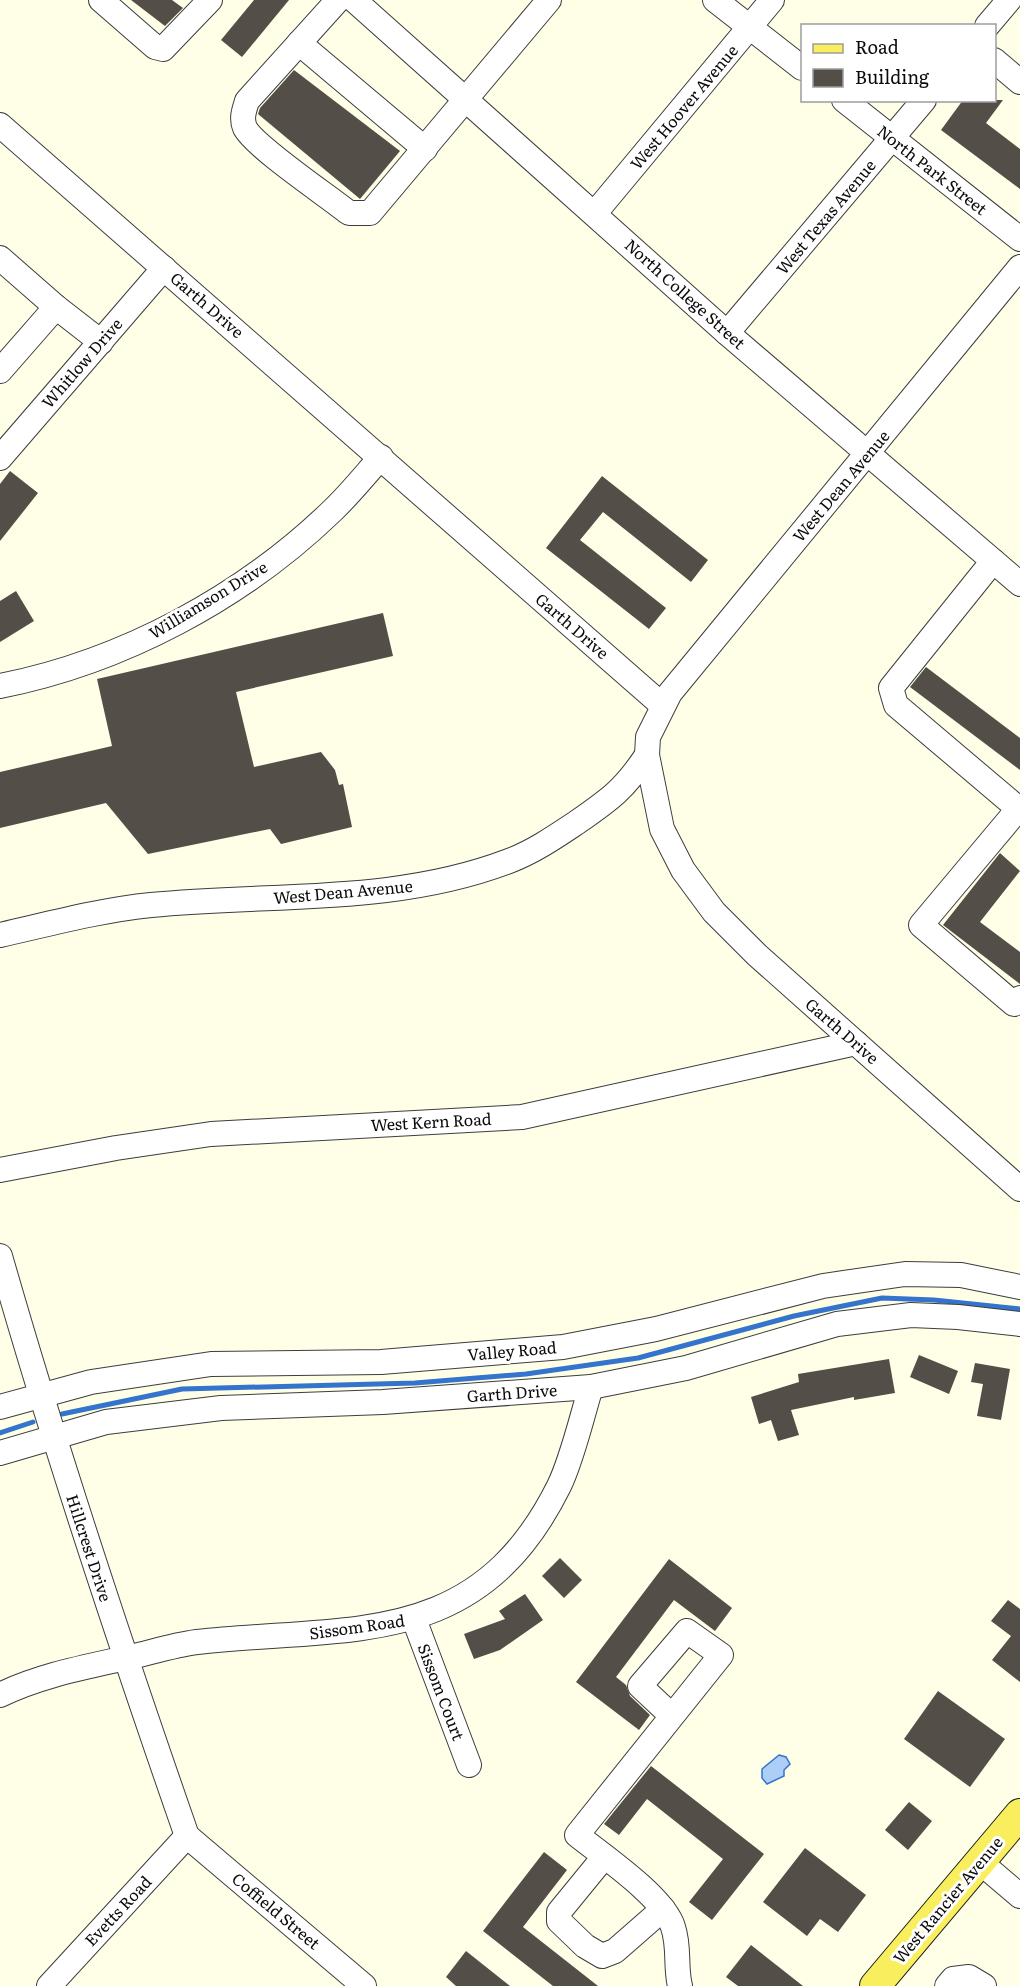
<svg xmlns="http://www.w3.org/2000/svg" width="1020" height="1986" font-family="Literata,serif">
<rect width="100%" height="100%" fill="#ffffe8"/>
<path fill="#adcef6" stroke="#3474cd" stroke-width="1.5" d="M779,1755l7,2 4,7 -6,6v6l-17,8 -5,-6v-9z"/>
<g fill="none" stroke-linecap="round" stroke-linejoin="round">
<g stroke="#3474cd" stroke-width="5">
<path d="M62,1414l120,-25 233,-6 111,-9 112,-16 156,-42 88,-18 52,2 86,9"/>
<path d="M0,1433l33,-11"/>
</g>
</g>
<g fill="#534e47">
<path d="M131,0h41l11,8 -18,18z"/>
<path d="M254,0h35l-47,57 -21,-17z"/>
<path d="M294,70l106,81 -40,48 -102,-85 2,-6z"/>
<path d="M963,100h40l-17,23 34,26v40l-79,-59z"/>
<path d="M10,471l28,22 -38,48v-57z"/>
<path d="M602,476l106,84 -17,22 -88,-70 -23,28 86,68 -17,21 -103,-81z"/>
<path d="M16,591l18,30 -34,21v-41z"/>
<path d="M383,613l10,43 -157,36 18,75 67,-15 14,18 4,15 4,-1 9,43 -71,17 -11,-15 -122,25 -42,-51 -106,25v-56l112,-26 -15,-67z"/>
<path d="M926,667l94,71v32l-110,-83z"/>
<path d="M1000,853l20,18 -40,51 40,30v32l-77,-59z"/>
<path d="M919,1355l39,16 -9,23 -39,-17z"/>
<path d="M889,1359l6,34 -41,7v-3l-63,13 8,25 -21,6 -7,-21 -12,4 -8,-27 48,-15 -1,-8z"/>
<path d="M975,1363l35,6 -9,51 -24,-4 6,-32 -12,-2z"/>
<path d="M560,1558l22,22 -18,18 -22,-22z"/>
<path d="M669,1559l63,49 -17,23 -41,-31 -58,77 10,8 4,11 20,19 -11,15 -63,-48z"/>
<path d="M525,1594l18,26 -43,30 -26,9 -10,-25 41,-15 -6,-8z"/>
<path d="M1008,1600l12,9v73l-28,-22 19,-24 -20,-15z"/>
<path d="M938,1691l67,48 -35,48 -66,-48z"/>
<path d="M651,1766l113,88 -52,66 -23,-18 34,-43 -76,-60 -28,36 -15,-11z"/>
<path d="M909,1802l23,19 -24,29 -23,-20z"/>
<path d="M805,1848l61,47 -28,37 -18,-13 -13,17 -44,-34z"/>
<path d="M544,1852l23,18 -44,57 75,59h-45l-70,-55z"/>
<path d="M751,1945l52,41h-65l-12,-9z"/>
<path d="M466,1951l44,35h-54l-10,-9z"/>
</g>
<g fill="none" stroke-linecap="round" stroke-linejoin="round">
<defs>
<g id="minor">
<path d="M101,0l54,47 8,2 47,-49"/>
<path d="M338,0l-91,101c-3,10 -6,17 -2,27 10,19 83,68 104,85h21l179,-213"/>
<path d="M354,0l373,333 293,251"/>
<path d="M715,0l87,68"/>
<path d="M987,26l22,-26"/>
<path d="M299,43l126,106"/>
<path d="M994,60l26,22"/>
<path d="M844,100l176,139"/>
<path d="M0,125l662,580"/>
<path d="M595,213l177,-213"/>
<path d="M0,258l56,49 45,35"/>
<path d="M1020,267l-350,426 -22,44 -1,18 15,74 21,41 31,42 43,43 263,234"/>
<path d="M727,333l197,-233"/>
<path d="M0,371l56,-64"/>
<path d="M0,458l164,-190"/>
<path d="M993,561l-102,127 5,17 124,105"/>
<path d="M0,686c122,-24 242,-88 332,-175 17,-16 33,-36 49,-54"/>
<path d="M1019,808l-98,117 93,79 6,-6"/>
<path d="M0,935c49,-11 101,-25 151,-30 120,-12 243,0 358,-44 24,-9 46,-24 67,-38 33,-23 48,-33 71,-68"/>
<path d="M0,1170l116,-22 95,-14 311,-17 334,-74"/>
<path d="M0,1256c56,196 120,388 187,580"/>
<path d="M0,1407l91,-25 120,-18 170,-2 182,-15 93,-18 167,-43 82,-12 56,1 59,12"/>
<path d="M0,1453l106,-31 115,-14 162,-6 208,-15 95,-19 151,-44 74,-9 47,2 62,7"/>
<path d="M414,1619l55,146"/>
<path d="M0,1695c41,-20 86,-28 130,-38 22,-5 44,-12 67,-15 154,-17 280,9 362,-156 13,-26 23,-70 32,-99"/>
<path d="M672,1716l-32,-30 47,-55 34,24 -144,180c26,21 87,62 96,92 7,21 2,39 7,59"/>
<path d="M187,1836l177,150"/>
<path d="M604,1857l-45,55v9l26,25 17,10 13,-5 48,-42"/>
<path d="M980,1862l40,34"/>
<path d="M49,1986l138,-150"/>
<path d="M947,1986l6,-7 16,-2 15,9"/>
</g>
<path id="major" d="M875,1986l145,-172"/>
</defs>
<use href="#minor" stroke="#3d3d3d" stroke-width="26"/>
<use href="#major" stroke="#1b1b1b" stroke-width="32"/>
<use href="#minor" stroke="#fff" stroke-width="24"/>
<use href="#major" stroke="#f9ef5e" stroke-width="30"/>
</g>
<g text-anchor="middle" stroke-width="6" stroke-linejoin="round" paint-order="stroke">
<g font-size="16" fill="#0a0a0a" stroke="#fff">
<text transform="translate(684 107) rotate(-50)" y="6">West Hoover Avenue</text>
<text transform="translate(932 170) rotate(38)" y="6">North Park Street</text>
<text transform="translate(826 217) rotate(-50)" y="6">West Texas Avenue</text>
<text transform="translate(685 294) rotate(42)" y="6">North College Street</text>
<text transform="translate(207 305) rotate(41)" y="6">Garth Drive</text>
<text transform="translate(82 363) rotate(-49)" y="6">Whitlow Drive</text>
<text transform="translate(841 486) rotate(-50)" y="6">West Dean Avenue</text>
<text transform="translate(208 600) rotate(-31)" y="6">Williamson Drive</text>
<text transform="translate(572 626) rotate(41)" y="6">Garth Drive</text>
<text transform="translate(343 892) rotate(-5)" y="6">West Dean Avenue</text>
<text transform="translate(842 1031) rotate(41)" y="6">Garth Drive</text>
<text transform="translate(431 1122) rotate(-3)" y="6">West Kern Road</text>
<text transform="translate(512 1351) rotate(-5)" y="6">Valley Road</text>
<text transform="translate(512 1393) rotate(-4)" y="6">Garth Drive</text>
<text transform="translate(89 1548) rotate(72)" y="6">Hillcrest Drive</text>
<text transform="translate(357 1627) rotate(-8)" y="6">Sissom Road</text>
<text transform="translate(441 1692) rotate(69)" y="6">Sissom Court</text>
<text transform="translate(948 1900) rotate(-50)" y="6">West Rancier Avenue</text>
<text transform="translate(118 1911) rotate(-47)" y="6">Evetts Road</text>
<text transform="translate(276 1911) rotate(40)" y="6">Coffield Street</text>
</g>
</g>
<rect x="801" y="24" width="195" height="78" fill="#ffffff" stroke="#9d9d9d" stroke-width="1.5"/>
<rect x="813" y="44" width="30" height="9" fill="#f9ef5e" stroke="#9d9d9d" stroke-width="1.5"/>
<text x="855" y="54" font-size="18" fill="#0a0a0a">Road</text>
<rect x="813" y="69" width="30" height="18" fill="#534e47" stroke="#9d9d9d" stroke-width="1.5"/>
<text x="855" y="84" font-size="18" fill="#0a0a0a">Building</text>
</svg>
